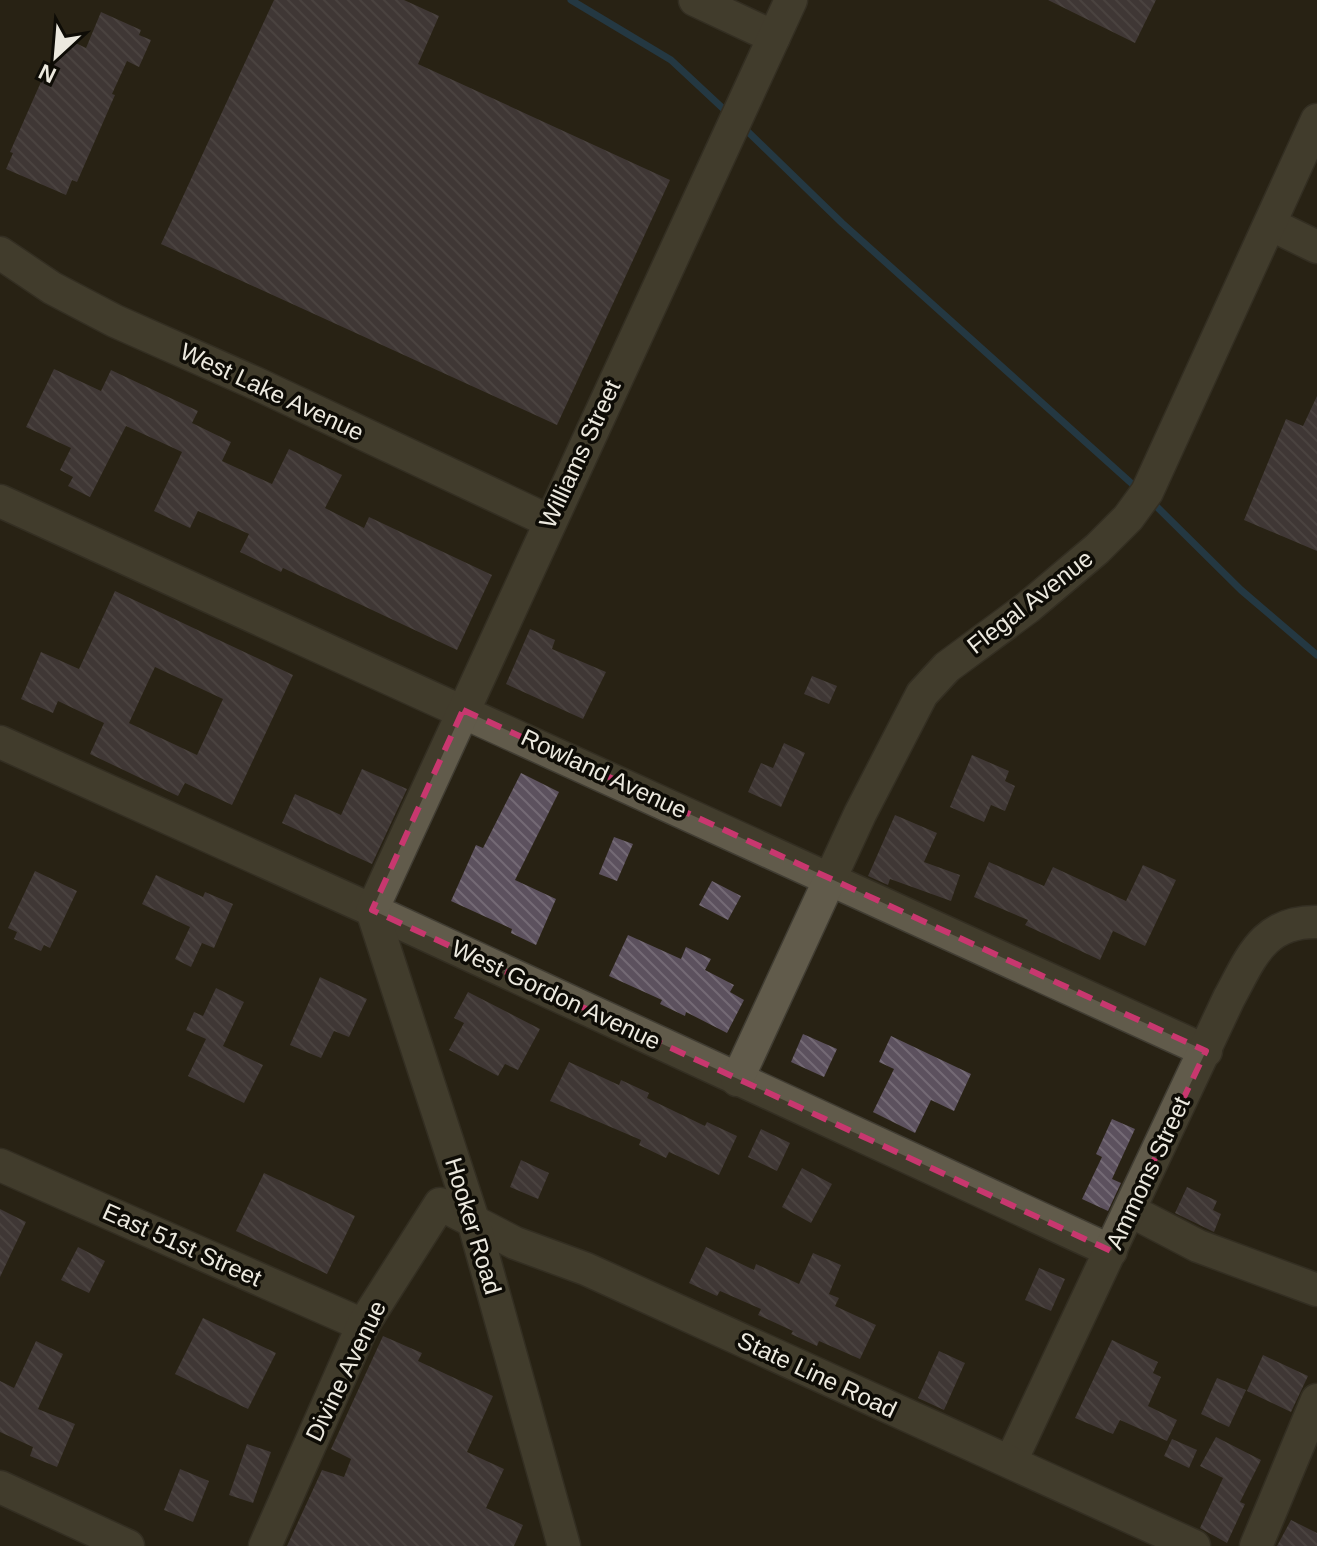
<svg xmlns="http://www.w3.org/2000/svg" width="1317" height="1546" font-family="Arial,sans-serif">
<defs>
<pattern id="building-back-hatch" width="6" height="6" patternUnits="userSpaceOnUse" patternTransform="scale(2)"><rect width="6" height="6" fill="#5c515e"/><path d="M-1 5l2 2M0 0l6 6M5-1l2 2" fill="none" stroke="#746a75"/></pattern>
</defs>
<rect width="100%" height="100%" fill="#282214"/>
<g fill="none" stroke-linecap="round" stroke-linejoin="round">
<g stroke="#21527a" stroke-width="7">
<path d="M571,0l100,60 59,55"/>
<path d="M742,126l100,97 298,268"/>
<path d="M1152,502l89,88 76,65"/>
</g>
</g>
<g fill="url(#building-back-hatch)" fill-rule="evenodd">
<path d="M274,0h130l35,16 -21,48 252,116 -113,245 -396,-181z"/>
<path d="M1048,0h108l-21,43z"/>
<path d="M101,12l40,18 -2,5 12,5 -12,27 -12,-6 -15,33 3,1 -38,87 -5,-2 -6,15 -60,-26 7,-16 -3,-1 38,-86 4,2 13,-30 21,10z"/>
<path d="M54,369l47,22 10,-21 87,41 -6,12 39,19 -9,19 50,23 17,-35 53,26 -17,33 39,20 5,-11 123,58 -35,75 -174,-82 -2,4 -41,-20 9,-18 -51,-23 -8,17 -36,-17 28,-59 -56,-26 -36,71 -22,-11 5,-9 -13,-7 11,-22 -45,-21z"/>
<path d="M1317,396v155l-73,-31 42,-101 17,7z"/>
<path d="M115,591l178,84 -61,130 -47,-22 -7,13 -88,-42 14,-31 -46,-22 -5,12 -32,-14 20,-47 38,17zM155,667l68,32 -26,56 -68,-32z"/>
<path d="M530,629l25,11 -3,9 54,23 -23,47 -77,-35z"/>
<path d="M812,676l25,10 -8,18 -25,-10z"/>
<path d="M784,743l21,10 -24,54 -33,-15 13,-29 12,5z"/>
<path d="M972,755l37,16 -4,10 10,5 -10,25 -14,-6 -7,17 -34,-15z"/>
<path d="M362,769l45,20 -35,75 -90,-41 13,-29 46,21z"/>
<path d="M521,773l38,19 -44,88 41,19 -20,46 -25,-12 1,-4 -61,-28 25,-56 7,3z"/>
<path d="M895,815l42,18 -13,29 36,13 -9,26 -61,-22 -2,6 -20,-9z"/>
<path d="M614,837l19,7 -16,37 -18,-7z"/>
<path d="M989,862l55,24 9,-19 73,34 17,-36 33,15 -31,66 -32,-15 -13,29 -75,-35 3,-5 -54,-23z"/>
<path d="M35,871l42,20 -27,57 -6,-3 -3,6 -27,-12 3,-7 -9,-4z"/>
<path d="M156,875l47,22 2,-5 28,12 -19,44 -12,-5 -11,24 -16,-8 15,-32 -48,-23z"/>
<path d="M712,881l29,15 -13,24 -29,-15z"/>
<path d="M628,935l53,24 5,-12 25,12 -6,11 29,15 -4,7 14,8 -17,33 -41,-21 -1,4 -25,-12 2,-4 -53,-24z"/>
<path d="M320,977l47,22 -18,38 -15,-6 -13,27 -31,-13z"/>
<path d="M216,988l28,14 -21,44 40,19 -19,38 -56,-27 18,-37 -20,-9 8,-18 9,4z"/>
<path d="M468,992l72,37 -22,41 -13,-6 -7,12 -49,-26 15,-27 -10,-5z"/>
<path d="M803,1034l34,15 -13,28 -33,-15z"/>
<path d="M891,1036l80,38 -17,37 -23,-11 -16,33 -42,-21 21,-43 -15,-7z"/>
<path d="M569,1062l50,23 2,-5 28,13 -2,5 58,28 2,-4 30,14 -18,39 -50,-23 -3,6 -27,-13 2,-5 -91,-39z"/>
<path d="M1112,1119l23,10 -23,50 9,4 -13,28 -26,-12 20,-42 -6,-3z"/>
<path d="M761,1129l29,14 -13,28 -29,-14z"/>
<path d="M521,1160l28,13 -11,26 -28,-12z"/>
<path d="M802,1168l30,16 -21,39 -29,-16z"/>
<path d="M264,1173l91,43 -28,58 -91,-43z"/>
<path d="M1187,1187l30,14 -4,9 8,4 -7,18 -39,-19z"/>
<path d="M0,1209l26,13 -26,55z"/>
<path d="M78,1247l27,14 -16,32 -28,-13z"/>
<path d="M706,1247l48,23 2,-6 43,20 14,-31 28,12 -12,29 10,4 -4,8 41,19 -16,34 -41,-18 -2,5 -26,-12 2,-3 -35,-16 3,-6 -41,-18 -3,5 -28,-13z"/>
<path d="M1039,1268l26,11 -14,32 -26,-11z"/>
<path d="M203,1318l73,35 -28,56 -73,-35z"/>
<path d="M383,1336l39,17 -4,8 75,35 -26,56 37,17 -18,39 37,17 -9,21h-227l35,-76 22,7 7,-18 -20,-10z"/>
<path d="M1112,1340l46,22 -5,11 8,4 -13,29 29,14 -10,21 -47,-21 -7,14 -38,-16z"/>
<path d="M36,1341l27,13 -25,55 37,15 -18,43 -27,-11 3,-9 -33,-15v-51l14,7z"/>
<path d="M939,1351l26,12 -21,47 -26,-12z"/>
<path d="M1263,1355l45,21 -17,36 -44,-21z"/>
<path d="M1217,1378l29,12 -17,37 -28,-13z"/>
<path d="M1216,1437l45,23 -21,42 5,2 -18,39 -27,-15 23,-50 -23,-12z"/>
<path d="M1172,1439l25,11 -8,18 -25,-12z"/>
<path d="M247,1444l24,8 -18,51 -24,-8z"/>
<path d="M180,1469l29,12 -16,41 -29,-12z"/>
<path d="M1291,1520l26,13v13h-40z"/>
</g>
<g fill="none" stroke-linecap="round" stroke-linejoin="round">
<defs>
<g id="minor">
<path d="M695,0l79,37"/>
<path d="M1270,224l47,23"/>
<path d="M0,253l52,35 63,33 140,62 294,138"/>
<path d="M0,501l1206,550"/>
<path d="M0,742l372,168 739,341"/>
<path d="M737,1080l123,-266 62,-120 25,-27 80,-59 70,-59 31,-31 19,-26 170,-372"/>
<path d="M0,1165l363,160"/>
<path d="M1131,1211l67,35 119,44"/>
<path d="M1011,1461l218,-463c22,-40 34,-77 88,-76"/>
<path d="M0,1487l128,59"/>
<path d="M265,1546l98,-221 77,-121 75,39 71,26 608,277"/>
<path d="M564,1546l-91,-326 -101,-310 419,-910"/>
<path d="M1256,1546l61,-146"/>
</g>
</defs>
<use href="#minor" stroke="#413d33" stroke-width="35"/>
<use href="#minor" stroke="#615b4b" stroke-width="32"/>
</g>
<path d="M0 0H1317V1546H0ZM463,710l743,341 -95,200 -739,-341z" fill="#282214" fill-opacity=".55" fill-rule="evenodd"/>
<path fill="none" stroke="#c8376f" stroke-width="6" stroke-dasharray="16 10" stroke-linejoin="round" d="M463,710l743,341 -95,200 -739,-341z"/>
<g text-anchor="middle" stroke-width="7" stroke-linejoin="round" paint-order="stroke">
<g font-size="24" fill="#ece9df" stroke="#0e0c06">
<text transform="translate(272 392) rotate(25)" y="8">West Lake Avenue</text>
<text transform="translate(580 454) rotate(-65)" y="8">Williams Street</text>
<text transform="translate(1030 602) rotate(-38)" y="8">Flegal Avenue</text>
<text transform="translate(604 774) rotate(25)" y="8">Rowland Avenue</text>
<text transform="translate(556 995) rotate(25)" y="8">West Gordon Avenue</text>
<text transform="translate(1148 1173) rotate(-65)" y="8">Ammons Street</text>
<text transform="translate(473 1226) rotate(73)" y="8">Hooker Road</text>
<text transform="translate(182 1245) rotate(24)" y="8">East 51st Street</text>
<text transform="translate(346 1371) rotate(-64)" y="8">Divine Avenue</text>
<text transform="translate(817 1375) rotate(25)" y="8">State Line Road</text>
</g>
</g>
<g transform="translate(56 56) rotate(206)" stroke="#0e0c06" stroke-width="6" paint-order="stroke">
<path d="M0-6L14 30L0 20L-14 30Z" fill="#ece9df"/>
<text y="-12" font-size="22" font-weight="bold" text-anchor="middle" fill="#ece9df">N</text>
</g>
</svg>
